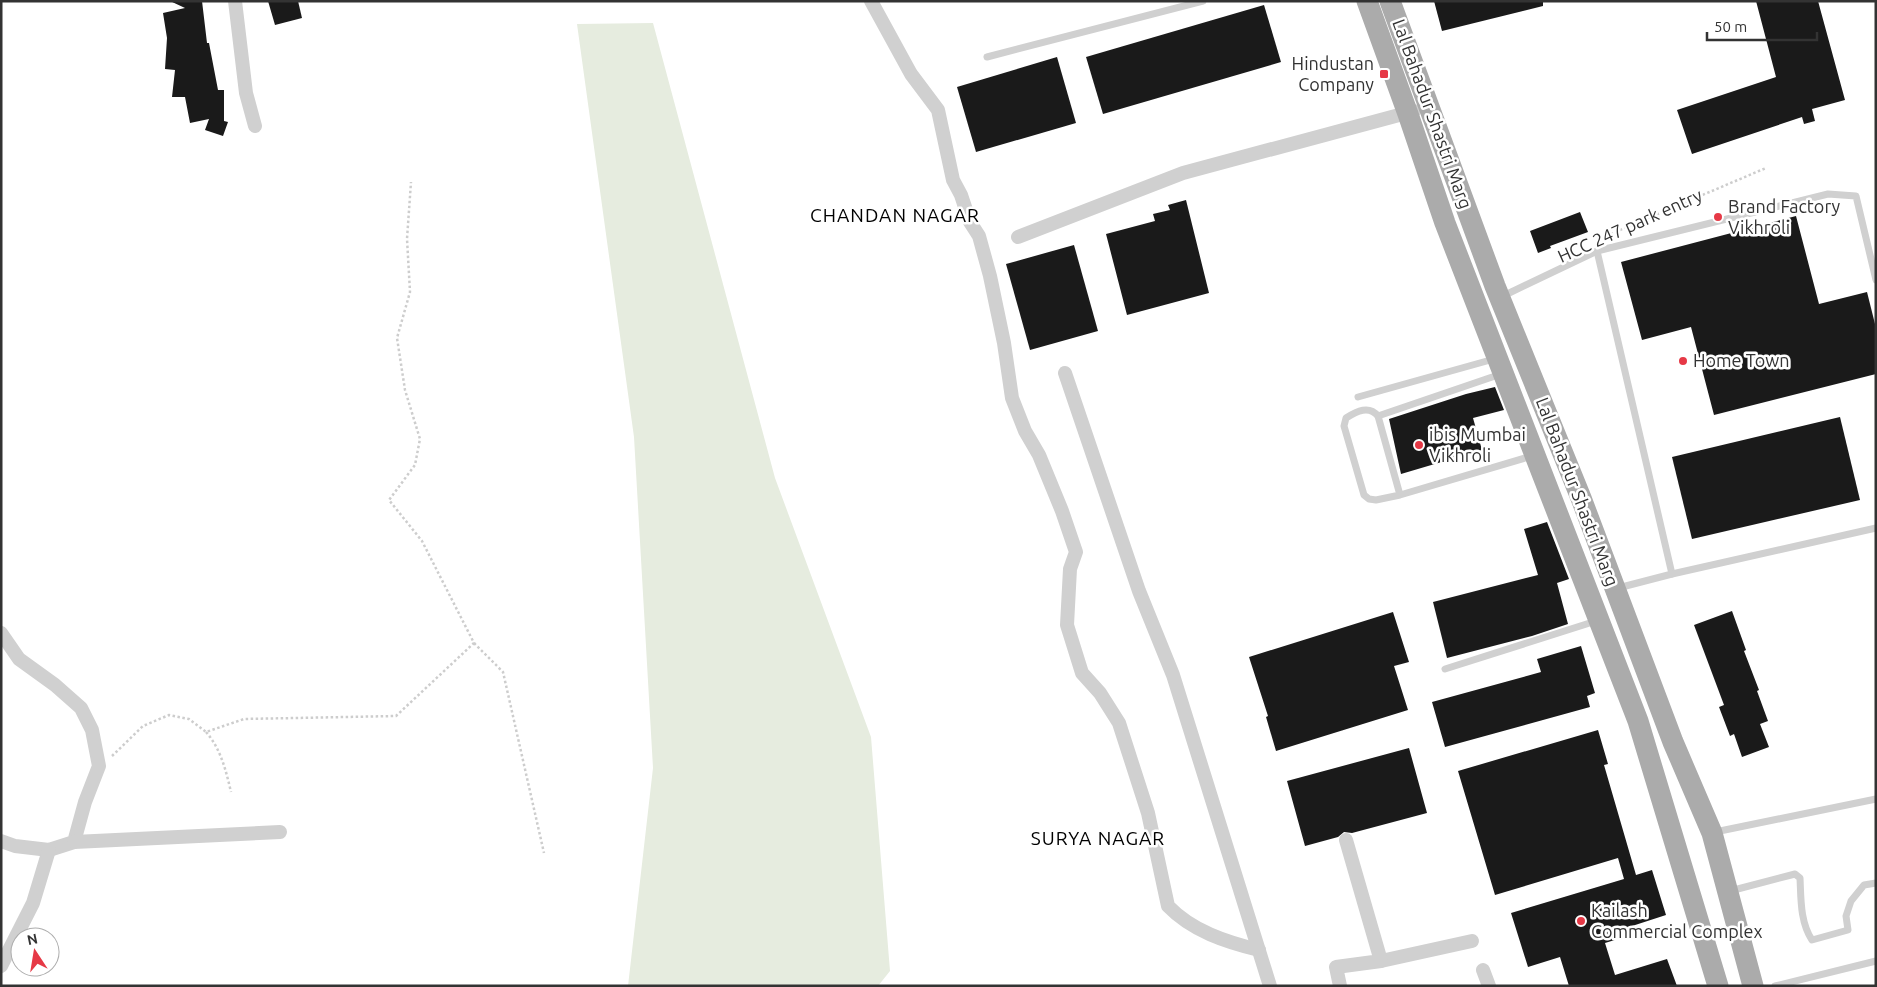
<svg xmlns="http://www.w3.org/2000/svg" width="1877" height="987" font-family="Ubuntu,sans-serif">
<rect width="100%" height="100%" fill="#fff"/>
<path fill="#e6ecdf" d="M653,23l122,455 96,259 19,234 -12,15h-250l25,-218 -19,-331 -57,-413z"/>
<g fill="#1a1a1a">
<path d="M170,1h32l5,42h2l9,47h6v31l4,1 -5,14 -18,-6 4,-11 -19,4 -5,-26h-13l3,-27 -10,-1 2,-31 -4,-25 22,-5z"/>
<path d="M268,1h30l4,17 -27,7z"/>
<path d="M1434,1h109v5l-101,25z"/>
<path d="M1756,1h62l27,99 -33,9 3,12 -11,3 -2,-7 -110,37 -15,-44 99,-33z"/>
<path d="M1264,5l17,57 -178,52 -17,-57z"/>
<path d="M1057,57l19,66 -100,29 -19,-65z"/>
<path d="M1186,200l23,93 -82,22 -21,-81 49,-13 -2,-7 17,-4 -2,-5z"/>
<path d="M1580,212l8,20 -38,14 1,2 -13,5 -8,-22z"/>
<path d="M1796,216l23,88 48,-12 9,36v46l-162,41 -23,-88 -49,13 -21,-78z"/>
<path d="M1074,245l24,86 -68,19 -24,-86z"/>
<path d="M1495,387l9,23 -31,8 9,32 -81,24 -12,-55 77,-25z"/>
<path d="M1840,417l20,83 -168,39 -20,-82z"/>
<path d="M1547,522l22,57 -12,4 11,41 -36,12 -85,22 -14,-56 105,-27 -14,-46z"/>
<path d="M1732,611l14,39 -2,1 15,39 -2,1 11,30 -8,3 9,23 -27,10 -8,-23 -4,2 -11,-29 5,-2 -30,-80z"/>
<path d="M1393,612l16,50 -15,4 14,44 -132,41 -10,-34 2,-1 -19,-59z"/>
<path d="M1581,646l14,47 -8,3 3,11 -145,40 -13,-45 109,-30 -4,-13z"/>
<path d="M1598,730l10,34 -4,1 32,110 16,-5 14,45 -37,12 2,8 -26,8 10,32 52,-16 10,27h-108l-9,-29 -32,10 -17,-54 113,-34 -6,-21 -123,37 -37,-124z"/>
<path d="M1409,748l18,65 -75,20 -8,-1 -6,5 -33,9 -18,-65z"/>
</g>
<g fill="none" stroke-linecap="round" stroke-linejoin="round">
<g stroke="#cdcdcd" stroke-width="2.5" stroke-dasharray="2.5 2.5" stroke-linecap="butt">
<path d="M1606,236l160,-68"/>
<path d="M474,643l29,29 41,181"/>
<path d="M206,732c15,17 20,39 25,60"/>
<path d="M112,756l31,-30 26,-11 20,4 17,13 38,-13 152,-3 78,-73 -52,-102 -33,-41 26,-35 5,-26 -15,-49 -8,-52 13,-46 -3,-53 4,-57"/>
</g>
<g stroke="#d0d0d0" stroke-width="7">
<path d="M987,57l216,-56"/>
<path d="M1597,251l75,323"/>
<path d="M1503,296l94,-45 231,-57 28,2 20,84"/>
<path d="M1358,397l136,-38"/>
<path d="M1378,416l123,-42"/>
<path d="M1400,495l-22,-79c-9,-11 -21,-5 -32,2l-2,8 20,69 5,4 7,1 24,-5 132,-39"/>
<path d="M1618,588l54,-14 204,-46"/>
<path d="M1445,669l151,-48"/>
<path d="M1715,832l161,-33"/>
<path d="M1730,891l65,-17 5,4c1,20 0,44 12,62l36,-10 -2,-14 5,-15 13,-16 12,-2"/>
<path d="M1775,986l101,-25"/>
</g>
<g stroke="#d0d0d0" stroke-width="14">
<path d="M235,1l11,92 9,33"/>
<path d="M871,1l40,73 27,36 15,70 8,15 9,27 9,14 11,40 14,67 8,55 13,33 14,24 23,56 14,41 -6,17 -3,56 15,48 18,20 19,30 29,90 20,93c24,25 58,36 91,44"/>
<path d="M1018,237l165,-64 231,-62"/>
<path d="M1065,373l74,218 34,84 97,311"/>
<path d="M1,633l18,26 36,26 26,23 11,22 7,36 -14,36 -11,40 -25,8 -34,-4 -14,-5"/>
<path d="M74,842l206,-10"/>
<path d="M1381,961l91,-20"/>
<path d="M1,966l32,-63 16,-53"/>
<path d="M1483,970l6,16"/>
<path d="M1340,986l-4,-19 45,-6 -35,-121"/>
</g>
<g stroke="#ababab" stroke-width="21">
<path d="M1367,1l41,113 37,109 193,498 80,265"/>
<path d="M1390,1l105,285 86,212 92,244 39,91 41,153"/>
</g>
</g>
<g fill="#e63946" stroke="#fff" stroke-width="2">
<rect x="1379" y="69" width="10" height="10" rx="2.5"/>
<circle cx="1718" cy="217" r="5"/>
<circle cx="1683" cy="361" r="5"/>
<circle cx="1419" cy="445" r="5"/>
<circle cx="1581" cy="921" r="5"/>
</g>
<g text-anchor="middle" stroke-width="5" stroke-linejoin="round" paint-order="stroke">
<g font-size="18" fill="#333" stroke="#fff" text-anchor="start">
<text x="1374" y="70" text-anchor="end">Hindustan<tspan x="1374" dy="21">Company</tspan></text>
<text x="1728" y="213">Brand Factory<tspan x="1728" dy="21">Vikhroli</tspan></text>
<text x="1693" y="367">Home Town</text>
<text x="1429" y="441">ibis Mumbai<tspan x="1429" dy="21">Vikhroli</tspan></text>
<text x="1591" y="917">Kailash<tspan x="1591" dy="21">Commercial Complex</tspan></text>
</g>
<g font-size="18" fill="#333" stroke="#fff">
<text transform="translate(1432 114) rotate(70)" y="6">Lal Bahadur Shastri Marg</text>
<text transform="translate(1630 226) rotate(-24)" y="6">HCC 247 park entry</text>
<text transform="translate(1577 492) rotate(69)" y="6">Lal Bahadur Shastri Marg</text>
</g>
<g font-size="19" letter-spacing="1" fill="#000" stroke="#fff">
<text x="895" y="222">CHANDAN NAGAR</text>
<text x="1098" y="845">SURYA NAGAR</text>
</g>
</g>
<rect width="1877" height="987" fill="none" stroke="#333333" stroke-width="5"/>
<g transform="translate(35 952) rotate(348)"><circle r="24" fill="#ffffff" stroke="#adadad"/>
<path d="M0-4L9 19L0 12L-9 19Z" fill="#e63946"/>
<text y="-8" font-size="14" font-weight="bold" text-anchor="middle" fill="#333333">N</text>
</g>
<path d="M1707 32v8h110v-8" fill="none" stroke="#333333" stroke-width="2.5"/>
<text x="1714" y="32" font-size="15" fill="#333333" stroke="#ffffff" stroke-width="4" paint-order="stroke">50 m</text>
</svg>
